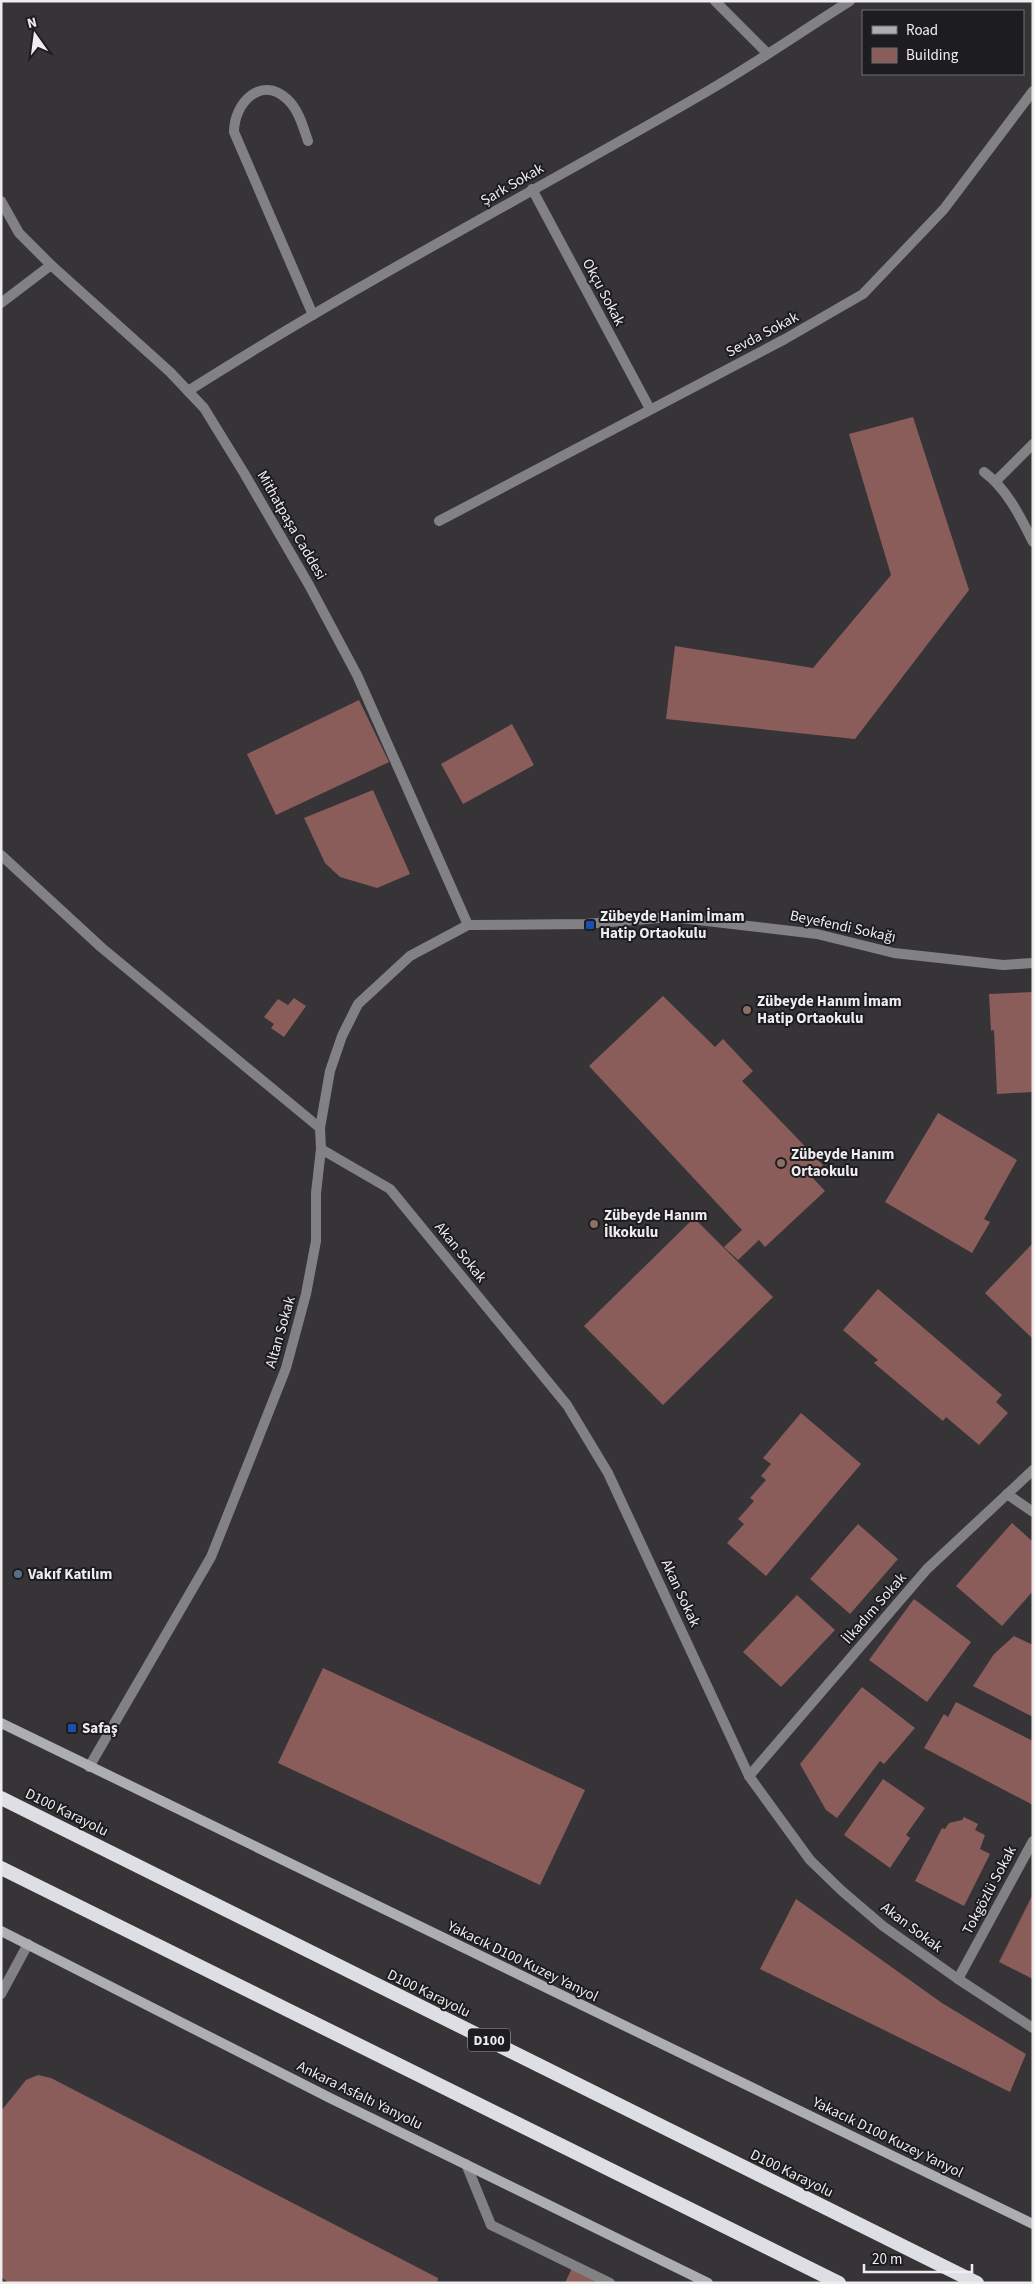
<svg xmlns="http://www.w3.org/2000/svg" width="1034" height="2284" font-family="'Source Sans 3',sans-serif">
<rect width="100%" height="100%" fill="#373438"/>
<g fill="#8a5d5b">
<path d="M913,417l56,173 -114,149 -189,-20 9,-73 138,22 78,-93 -42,-141z"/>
<path d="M359,700l30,62 -113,53 -29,-61z"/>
<path d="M512,724l22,41 -71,39 -22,-40z"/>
<path d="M373,790l37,84 -33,14 -37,-11 -15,-14 -21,-45z"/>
<path d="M1033,992v100l-36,2 -3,-64 -3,1 -2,-37z"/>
<path d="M663,996l52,51 8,-8 30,32 -11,10 81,84 -12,11 14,15 -60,56 -6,-7 -21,20 -14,-13 18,-17 -153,-164z"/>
<path d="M294,998l12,8 -22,31 -13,-9 3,-4 -10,-7 14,-18 10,6z"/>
<path d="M938,1113l79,47 -33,59 6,3 -18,31 -87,-51z"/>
<path d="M694,1218l79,79 -110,108 -79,-79z"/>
<path d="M1033,1243v96l-48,-46z"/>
<path d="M878,1289l124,106 -6,7 12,11 -29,32 -33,-28 -3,4 -69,-58 4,-3 -35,-30z"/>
<path d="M801,1413l60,51 -95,112 -39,-33 17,-19 -6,-5 16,-18 -4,-3 16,-18 -5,-4 10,-12 -8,-6z"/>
<path d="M1012,1523l21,19v49l-31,35 -46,-40z"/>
<path d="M858,1524l40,35 -48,55 -40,-35z"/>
<path d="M797,1595l38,35 -54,57 -38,-35z"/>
<path d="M914,1599l57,43 -44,60 -58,-42z"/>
<path d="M1014,1636l19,9v72l-60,-31 21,-32z"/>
<path d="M323,1668l262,122 -45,95 -262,-122z"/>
<path d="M862,1687l53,41 -31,36 -4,-3 -43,57 -11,-8 -26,-46z"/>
<path d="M956,1702l77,39v64l-109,-57 20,-34 4,3z"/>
<path d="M883,1779l42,29 -19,27 4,3 -20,30 -46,-33z"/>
<path d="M964,1817l14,7 -3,6 10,5 -5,14 10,5 -26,52 -49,-25 27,-53 3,1 4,-6 13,-3z"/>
<path d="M1033,1894v85l-34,-17z"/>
<path d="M796,1899l146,104 84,51 -16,38 -250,-123z"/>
<path d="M38,2075l13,3 387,200 -1,5h-428l-8,-6v-166l25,-31z"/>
<path d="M572,2268l29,15h-36z"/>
</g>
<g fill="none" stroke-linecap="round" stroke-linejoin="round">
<g stroke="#828285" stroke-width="10">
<path d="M308,141c-5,-14 -9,-31 -21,-42 -26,-24 -53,4 -53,33l79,183"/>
<path d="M466,2164l25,61 119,58"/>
</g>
<g stroke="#828285" stroke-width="10">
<path d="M715,1l52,52"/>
<path d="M532,189l118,220"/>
<path d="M1,303l50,-38"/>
<path d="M188,391c168,-107 346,-199 518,-299 49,-28 96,-61 144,-91"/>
<path d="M984,472c23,17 36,44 49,70"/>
<path d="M996,481l37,-37"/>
<path d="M439,521l346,-182 78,-45 81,-85 89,-118"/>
<path d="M1,855l101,93 218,180"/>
<path d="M321,1149l69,40 177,216 41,68 141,303 61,84 32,31 41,35 75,53 75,49"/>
<path d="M1007,1494l26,18"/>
<path d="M89,1767l122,-210 47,-118 28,-71 20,-74 10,-53v-48l5,-44 -1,-21 10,-57 12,-35 16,-32 52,-48 58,-31 117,-1 87,-7 145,17 77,19 109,12 30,-2"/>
<path d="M749,1776l178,-207 106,-99"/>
<path d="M958,1979l75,-138"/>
<path d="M1,1994l27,-50"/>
</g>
<path stroke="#828285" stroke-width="10" d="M1,201l18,32 32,32 119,107 34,36 40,65 65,112 48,90 111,250"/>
<g stroke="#adaeb2" stroke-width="10">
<path d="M1,1723l1032,501"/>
<path d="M1,1931l329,167 378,185"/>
</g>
<g stroke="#dedfe5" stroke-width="14">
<path d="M1,1798l976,485"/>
<path d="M1,1868l838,415"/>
</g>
</g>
<g fill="#1a4fb4" stroke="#1d1c1e" stroke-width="2">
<rect x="585" y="920" width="10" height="10" rx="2.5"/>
<rect x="67" y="1723" width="10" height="10" rx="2.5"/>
</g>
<g fill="#8d6e63" stroke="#1d1c1e" stroke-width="2">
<circle cx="747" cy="1010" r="5"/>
<circle cx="781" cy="1163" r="5"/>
<circle cx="594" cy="1224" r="5"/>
</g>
<circle fill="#5c6f8a" stroke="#1d1c1e" stroke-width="2" cx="18" cy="1574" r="5"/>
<g text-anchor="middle" stroke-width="4" stroke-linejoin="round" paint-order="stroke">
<rect fill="#1d1c1e" stroke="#afaeb0" stroke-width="1" x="468" y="2028.5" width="42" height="23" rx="4"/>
<g font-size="14" font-weight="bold" fill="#eeecef">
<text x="489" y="2045">D100</text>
</g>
<g font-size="15" fill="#eeecef" stroke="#1d1c1e">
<text transform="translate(512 184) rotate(-30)" y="5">Şark Sokak</text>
<text transform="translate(604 292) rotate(62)" y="5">Okçu Sokak</text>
<text transform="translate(762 334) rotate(-28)" y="5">Sevda Sokak</text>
<text transform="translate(292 525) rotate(60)" y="5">Mithatpaşa Caddesi</text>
<text transform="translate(843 926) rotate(12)" y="5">Beyefendi Sokağı</text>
<text transform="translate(461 1252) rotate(51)" y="5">Akan Sokak</text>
<text transform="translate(280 1332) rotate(-74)" y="5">Altan Sokak</text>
<text transform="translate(681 1593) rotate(65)" y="5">Akan Sokak</text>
<text transform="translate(874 1608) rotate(-49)" y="5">İlkadım Sokak</text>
<text transform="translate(67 1812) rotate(26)" y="5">D100 Karayolu</text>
<text transform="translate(989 1890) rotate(-62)" y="5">Tokgözlü Sokak</text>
<text transform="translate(912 1927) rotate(37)" y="5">Akan Sokak</text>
<text transform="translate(523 1961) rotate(26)" y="5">Yakacık D100 Kuzey Yanyol</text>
<text transform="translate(429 1993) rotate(26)" y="5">D100 Karayolu</text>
<text transform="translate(360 2095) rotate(26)" y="5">Ankara Asfaltı Yanyolu</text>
<text transform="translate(888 2137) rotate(26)" y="5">Yakacık D100 Kuzey Yanyol</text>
<text transform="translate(792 2173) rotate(26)" y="5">D100 Karayolu</text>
</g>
<g font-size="15" font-weight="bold" fill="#eeecef" stroke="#1d1c1e" text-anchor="start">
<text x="600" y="921">Zübeyde Hanim İmam<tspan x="600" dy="17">Hati̇p Ortaokulu</tspan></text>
<text x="757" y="1006">Zübeyde Hanım İmam<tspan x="757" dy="17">Hatip Ortaokulu</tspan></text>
<text x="791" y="1159">Zübeyde Hanım<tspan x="791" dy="17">Ortaokulu</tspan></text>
<text x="604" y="1220">Zübeyde Hanım<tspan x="604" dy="17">İlkokulu</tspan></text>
<text x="28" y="1579">Vakıf Katılım</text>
<text x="82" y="1733">Safaş</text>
</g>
</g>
<rect width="1034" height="2284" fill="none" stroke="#eeecef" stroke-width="5"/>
<rect x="862" y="10" width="162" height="65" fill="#1d1c1e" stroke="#716f72"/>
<rect x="872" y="26" width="25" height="8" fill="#adaeb2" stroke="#716f72"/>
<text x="906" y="35" font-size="15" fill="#eeecef">Road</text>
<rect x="872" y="48" width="25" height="15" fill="#8a5d5b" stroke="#716f72"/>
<text x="906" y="60" font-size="15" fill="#eeecef">Building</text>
<g transform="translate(35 35) rotate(346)" stroke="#1d1c1e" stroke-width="4" paint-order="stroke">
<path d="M0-4L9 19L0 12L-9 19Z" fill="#eeecef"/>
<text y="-8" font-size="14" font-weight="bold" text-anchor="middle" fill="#eeecef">N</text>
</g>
<path d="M864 2264v8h108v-8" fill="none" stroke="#eeecef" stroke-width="2.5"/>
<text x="872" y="2264" font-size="15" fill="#eeecef" stroke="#1d1c1e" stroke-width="4" paint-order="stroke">20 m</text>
</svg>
